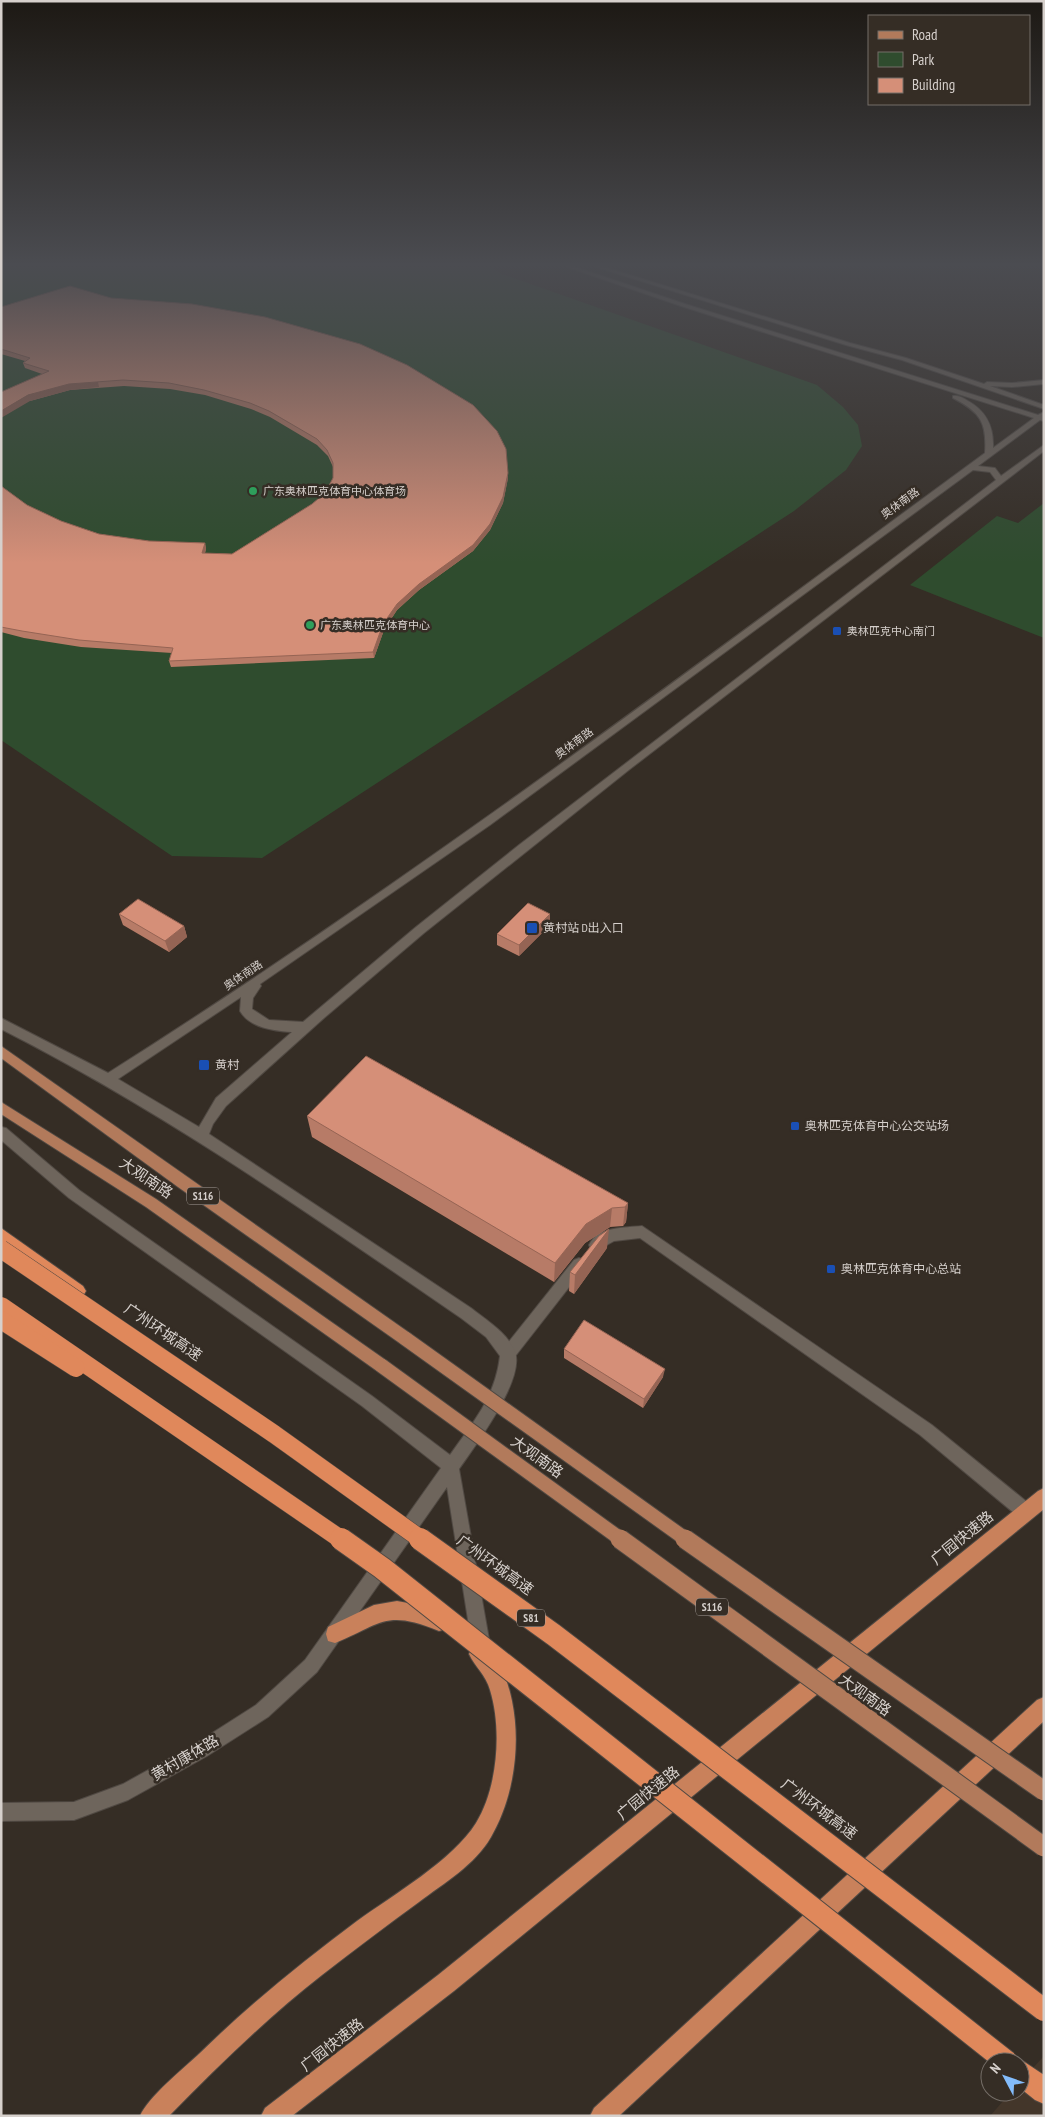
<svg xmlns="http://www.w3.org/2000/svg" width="1045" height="2117" font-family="'PT Sans Narrow','Noto Sans SC',sans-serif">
<rect width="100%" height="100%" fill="#352d25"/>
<path fill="#43362a" d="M1044,2056v60h-54l21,-24h9v-10z"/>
<g fill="#2f4c2e">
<path d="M1,267h490l11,7 315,111 26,22 15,18 4,21 -16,24 -52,41 -532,347 -90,-2 -171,-116z"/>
<path d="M1044,503v135l-134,-53 87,-69 21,7z"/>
</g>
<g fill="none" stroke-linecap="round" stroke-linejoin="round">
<defs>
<g id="minor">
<path d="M642,1226l290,199 100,81 2,6 -2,6 -6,2 -6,-2 -100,-83 -280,-197 -26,3 -18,10 -5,-2 -2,-4c9,-19 36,-17 53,-19z"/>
<path d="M579,1258l5,2 2,4 -2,4 -71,91 -5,2 -5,-2 -2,-5 2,-5 71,-89z"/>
</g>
<g id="tertiary">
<path d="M567,267h8l110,37 353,111 6,-3v9l-4,-1 -62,46 17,2 6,8 43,-31v6l-414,318 -206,164 -100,85 -98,88 -13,18 -4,10 262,174c15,12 37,25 44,44 10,28 -40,94 -56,117l31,176 -3,6 -6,3 -6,-3 -3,-6 -25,-158 -130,185 -49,45 -61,39 -79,44 -54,20 -73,1v-18l73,-1 49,-18 72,-40 61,-39 49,-45 136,-192 -79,-62 -293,-208 -68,-58v-13l5,1 73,62 293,206 78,59c23,-33 45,-57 50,-99l-14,-19 -25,-19c-150,-103 -298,-207 -460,-289v-11l107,55c302,-191 589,-409 877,-620 2,-31 -5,-41 -32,-55v-2c5,-1 10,2 15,5 18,10 26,25 25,47l41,-30 -353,-112zM973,470l17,2 6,8 -477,365 -103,82 -113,95 -34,-2 -17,-11 1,-11 8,-12 -1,-2 230,-159zM241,997l-1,14c10,17 34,20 52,21l-76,66 -17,29 -81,-48z"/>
<path d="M596,267h8l246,76 56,15 78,26 3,-2 25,1 32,-3v4l-32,3 -22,-1 54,19v4l-142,-49 -56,-15z"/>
</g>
<g id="primary">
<path d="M1,1046l410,288 2,5 -2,5 -5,2 -5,-2 -223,-157 -177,-129z"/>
<path d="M1,1102l155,97 231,162 3,5 -3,5 -5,2 -5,-2 -231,-164 -145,-93z"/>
</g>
<g id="trunk">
<path d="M1044,1488v21l-590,482 -162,125h-31l4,-8 173,-133 600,-484z"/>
<path d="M397,1601l27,5 22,9 2,7 -2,7 -7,2c-54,-22 -57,-7 -104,12l-7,-2 -2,-7 2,-7 46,-22z"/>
<path d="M479,1644c20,9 29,37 33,57 9,44 2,96 -21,136 -16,28 -47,46 -72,65 -33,24 -65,48 -97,73 -55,43 -104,91 -153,141h-29c8,-19 44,-48 60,-63 49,-48 102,-91 157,-132 36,-26 96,-61 119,-98 22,-36 26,-94 14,-133 -4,-15 -15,-23 -21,-36l3,-7z"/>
<path d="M1044,1697v24l-425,395h-29l4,-8 443,-408z"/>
</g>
<g id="motorway">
<path d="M1,1228l82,58 3,5 -3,5 -6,3 -6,-3 -70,-51z"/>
<path d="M1020,2059l24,16v29l-9,-4 -15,-12v-26h-6z"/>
</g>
</defs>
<use href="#minor" stroke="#504943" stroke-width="2"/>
<use href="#tertiary" stroke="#504943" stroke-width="2"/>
<use href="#primary" stroke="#504943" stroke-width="2"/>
<use href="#trunk" stroke="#504943" stroke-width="2"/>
<use href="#motorway" stroke="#504943" stroke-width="2"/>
<use href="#minor" fill="#6e655c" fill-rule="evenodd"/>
<use href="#tertiary" fill="#6e655c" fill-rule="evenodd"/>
<use href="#primary" fill="#b27a5b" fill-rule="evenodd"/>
<use href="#trunk" fill="#c9815b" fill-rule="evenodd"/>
<use href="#motorway" fill="#e0885b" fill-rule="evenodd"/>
<defs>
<g id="primary-bridge-far1">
<path d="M406,1339l281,201"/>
<path d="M382,1366l240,174"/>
</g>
<g id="primary-bridge">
<path d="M620,1539l424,308"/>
<path d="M685,1539l359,252"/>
</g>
<g id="motorway-bridge-far1">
<path d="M1,1249l273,185 148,106"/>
<path d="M1,1306l341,234"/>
<path d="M1,1320l75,48"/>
</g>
<g id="motorway-bridge">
<path d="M341,1539l41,29 625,494"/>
<path d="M420,1539l134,96 490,375"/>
</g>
</defs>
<use href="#primary-bridge-far1" stroke="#504943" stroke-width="16" stroke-linecap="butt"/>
<use href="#primary-bridge" stroke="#504943" stroke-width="21" stroke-linecap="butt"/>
<use href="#motorway-bridge-far1" stroke="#504943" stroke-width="19" stroke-linecap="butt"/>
<use href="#motorway-bridge" stroke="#504943" stroke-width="24" stroke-linecap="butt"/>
<use href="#primary-bridge-far1" stroke="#b27a5b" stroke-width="14"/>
<use href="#primary-bridge" stroke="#b27a5b" stroke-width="19"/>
<use href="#motorway-bridge-far1" stroke="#e0885b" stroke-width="18"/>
<use href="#motorway-bridge" stroke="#e0885b" stroke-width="22"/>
</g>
<g fill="#b77b67">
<path d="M1,307l507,171 -5,25 -13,27 -17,21 -54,39 -22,20 -13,20 -10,28 -203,9 -2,-6 3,-8 -91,-6 -57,-9 -23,-6v-146l26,19 34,16 38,13 50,7 56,2 1,6 -1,4 27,1 80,-50 13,-11 8,-15v-11l-5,-11 -11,-11 -47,-28 -19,-8 -46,-14 -35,-6 -46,-3 -54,4 -40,11 12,-27 -17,-6 -2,-5 2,-2 -24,-7z"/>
<path d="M119,914l65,12 3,11 -18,15 -46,-27z"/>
<path d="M550,925l-31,31 -22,-11v-11z"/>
<path d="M307,1116l321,87 -2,19 -3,4 -13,1 -25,16 -31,39 -242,-145z"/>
<path d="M607,1248l-33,46 -5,-3 1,-19z"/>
<path d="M564,1349l99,28 -20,31 -79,-50z"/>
</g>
<g fill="#956454">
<path d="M98,382l1,5 -29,3 -40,11 -29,17v-7l27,-16 41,-11z"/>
<path d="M508,473v5l-5,25 -13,27 -17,21 -54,39 -22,20 -13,20 -10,28 -1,-6 10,-28 14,-20z"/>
<path d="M205,543l1,6 -3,10 -1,-6z"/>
<path d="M550,914v11l-31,31v-11z"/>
<path d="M184,926l3,11 -18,15 -4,-11z"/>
<path d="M628,1203l-2,19 -3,4 2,-19z"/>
<path d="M612,1208l-2,19 -25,16 -31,39 1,-19 31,-39z"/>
<path d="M609,1229l-2,19 -33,46 1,-19z"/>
<path d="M665,1369l-2,8 -20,31 1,-9z"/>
</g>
<g fill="#d58f78" stroke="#956454">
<path d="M70,286l41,12 81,6 73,13 95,27 47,21 66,40 24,26 9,18 2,24 -5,24 -13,27 -17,21 -54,39 -22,20 -14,20 -10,28 -204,9 4,-13 -94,-8 -57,-9 -21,-4v-141l26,19 34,16 38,13 50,7 56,2 -3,10 30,1 80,-50 13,-11 8,-15v-15l-6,-13 -10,-11 -48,-28 -19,-8 -46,-13 -35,-7 -46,-3 -54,4 -41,11 -27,16v-19l48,-21 -26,-8 7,-5 -29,-9v-42z"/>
<path d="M138,899l46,27 -19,15 -46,-27z"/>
<path d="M528,903l22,11 -31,31 -22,-11z"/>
<path d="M366,1056l262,147 -3,4 -13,1 -26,16 -31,39 -248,-147z"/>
<path d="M609,1229l-34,46 -5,-3 29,-36z"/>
<path d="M584,1320l81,49 -21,30 -80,-50z"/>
</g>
<linearGradient id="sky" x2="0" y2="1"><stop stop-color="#1d1914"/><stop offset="0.47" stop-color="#4b4c51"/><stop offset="1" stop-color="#4b4c51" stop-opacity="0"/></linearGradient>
<rect width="1045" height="563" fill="url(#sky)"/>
<g fill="#2e9e5b" stroke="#352d25" stroke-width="2">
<circle cx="253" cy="491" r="5"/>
<circle cx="310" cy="625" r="5"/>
</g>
<g fill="#1a4fb4" stroke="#352d25" stroke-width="2">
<rect x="832" y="626" width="10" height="10" rx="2.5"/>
<rect x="526" y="922" width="12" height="12" rx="2.5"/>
<rect x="198" y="1059" width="12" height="12" rx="2.5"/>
<rect x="790" y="1121" width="10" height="10" rx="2.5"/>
<rect x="826" y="1264" width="10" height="10" rx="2.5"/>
</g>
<g text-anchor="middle" stroke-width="5" stroke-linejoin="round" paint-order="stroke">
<g font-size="11" fill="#d6d0cc" stroke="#352d25" text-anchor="start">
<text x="263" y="495">广东奥林匹克体育中心体育场</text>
<text x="320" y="629">广东奥林匹克体育中心</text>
<text x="847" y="635">奥林匹克中心南门</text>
</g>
<g font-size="11" fill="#d6d0cc" stroke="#352d25">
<text transform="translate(900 503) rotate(-36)" y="4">奥体南路</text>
<text transform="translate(574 743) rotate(-36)" y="4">奥体南路</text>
<text transform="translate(243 975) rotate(-34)" y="4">奥体南路</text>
</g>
<g fill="#352d25" stroke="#a69f9a" stroke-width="1">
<rect x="187" y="1187.5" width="32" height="17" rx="4"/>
<rect x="696" y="1598.5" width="32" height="17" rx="4"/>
<rect x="517" y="1609.5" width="28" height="17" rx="4"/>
</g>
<g font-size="11" font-weight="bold" fill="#d6d0cc">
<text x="203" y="1200">S116</text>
<text x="712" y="1611">S116</text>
<text x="531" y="1622">S81</text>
</g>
<g font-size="12" fill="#d6d0cc" stroke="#352d25" text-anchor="start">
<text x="543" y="932">黄村站 D出入口</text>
<text x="215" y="1069">黄村</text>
<text x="805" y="1130">奥林匹克体育中心公交站场</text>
<text x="841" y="1273">奥林匹克体育中心总站</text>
</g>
<g font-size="15" fill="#d6d0cc" stroke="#352d25">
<text transform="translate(146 1178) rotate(34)" y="5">大观南路</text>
<text transform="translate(163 1332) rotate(34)" y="5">广州环城高速</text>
<text transform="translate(537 1457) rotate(36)" y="5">大观南路</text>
<text transform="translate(962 1538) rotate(-39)" y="5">广园快速路</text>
<text transform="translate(495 1565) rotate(36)" y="5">广州环城高速</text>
<text transform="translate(865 1695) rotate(36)" y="5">大观南路</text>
<text transform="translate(185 1758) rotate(-30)" y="5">黄村康体路</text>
<text transform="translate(648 1793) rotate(-39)" y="5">广园快速路</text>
<text transform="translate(819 1809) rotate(37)" y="5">广州环城高速</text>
<text transform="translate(332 2045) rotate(-38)" y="5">广园快速路</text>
</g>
</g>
<rect width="1045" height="2117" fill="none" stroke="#d6d0cc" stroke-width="5"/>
<rect x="868" y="15" width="162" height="90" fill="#352d25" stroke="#756e68"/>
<rect x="878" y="31" width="25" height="8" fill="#b27a5b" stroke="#756e68"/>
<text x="912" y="40" font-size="15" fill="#d6d0cc">Road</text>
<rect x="878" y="52" width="25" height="15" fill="#2f4c2e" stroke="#756e68"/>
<text x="912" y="65" font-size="15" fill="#d6d0cc">Park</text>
<rect x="878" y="78" width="25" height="15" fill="#d58f78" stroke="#756e68"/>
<text x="912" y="90" font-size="15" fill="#d6d0cc">Building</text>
<g transform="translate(1005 2077) rotate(311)"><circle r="24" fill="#352d25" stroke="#756e68"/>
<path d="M0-4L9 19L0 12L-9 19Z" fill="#83bcfb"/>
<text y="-8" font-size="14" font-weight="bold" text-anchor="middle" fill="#d6d0cc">N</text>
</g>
</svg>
